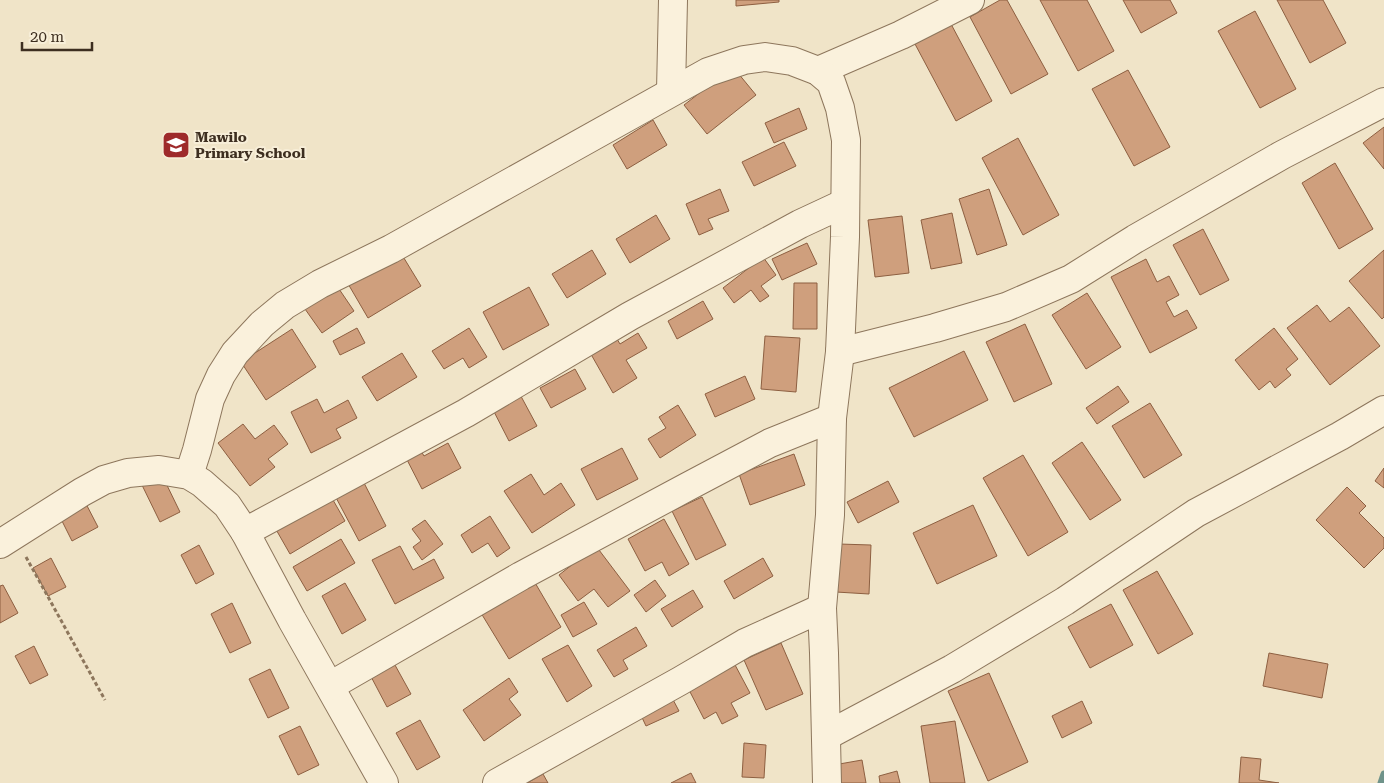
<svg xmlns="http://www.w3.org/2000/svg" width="1384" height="783" font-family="'Roboto Serif',serif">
<rect width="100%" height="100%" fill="#f0e4c8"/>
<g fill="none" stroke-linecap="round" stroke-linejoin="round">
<path stroke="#6f938a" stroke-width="7" d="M1381,783l3,-9"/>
</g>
<g fill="#cf9f7d" stroke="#8d5f41">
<path d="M736,0h43v2l-43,4z"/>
<path d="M1000,0h7l41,74 -37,20 -41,-77z"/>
<path d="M1040,0h47l27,51 -36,20z"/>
<path d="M1123,0h47l7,13 -36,20z"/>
<path d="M1277,0h46l23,43 -36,20z"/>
<path d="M1255,11l41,78 -36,19 -42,-77z"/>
<path d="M951,24l41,77 -36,20 -41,-77z"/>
<path d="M733,67l23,28 -49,39 -23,-29z"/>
<path d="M1128,70l42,77 -36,19 -42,-77z"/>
<path d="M799,108l8,21 -33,14 -9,-20z"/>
<path d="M653,120l14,25 -40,24 -14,-24z"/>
<path d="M1384,127v42l-21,-26z"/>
<path d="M1018,138l41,77 -36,20 -41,-77z"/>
<path d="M784,142l12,24 -42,20 -12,-24z"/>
<path d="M1335,163l38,66 -34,20 -37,-66z"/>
<path d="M720,189l9,22 -21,8 5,10 -14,6 -13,-31z"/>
<path d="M989,189l18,56 -30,10 -18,-56z"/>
<path d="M952,213l10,50 -31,6 -10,-49z"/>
<path d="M656,215l14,24 -40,24 -14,-24z"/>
<path d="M902,216l7,57 -34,4 -7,-57z"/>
<path d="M1203,229l26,51 -29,15 -27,-50z"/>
<path d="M807,243l10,21 -35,16 -10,-21z"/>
<path d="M399,250l22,36 -53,32 -21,-36z"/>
<path d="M592,250l14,24 -39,24 -15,-24z"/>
<path d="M1384,250v67l-2,2 -33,-38z"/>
<path d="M763,257l13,18 -15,11 8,10 -9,6 -9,-12 -17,13 -11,-15z"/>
<path d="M1146,259l11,23 12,-6 10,19 -13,7 8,15 13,-7 10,18 -47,25 -39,-76z"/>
<path d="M794,283h23v46h-24z"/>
<path d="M337,286l17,25 -32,22 -17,-24z"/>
<path d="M529,287l20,38 -46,25 -20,-38z"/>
<path d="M1087,293l34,54 -35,22 -34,-54z"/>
<path d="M703,301l10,18 -36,20 -9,-18z"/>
<path d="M1317,305l13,17 19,-15 31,39 -50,39 -43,-57z"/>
<path d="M1025,324l27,60 -38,18 -28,-60z"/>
<path d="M357,328l8,15 -25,12 -7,-14z"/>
<path d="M469,328l18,29 -18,11 -6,-10 -19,11 -12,-18z"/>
<path d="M1274,328l24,31 -12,10 5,6 -16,13 -5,-7 -11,9 -24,-30z"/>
<path d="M292,329l24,38 -50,33 -25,-38z"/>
<path d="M638,333l9,15 -21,12 11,18 -24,15 -25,-44 26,-15 6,10z"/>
<path d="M765,336l35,2 -4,54 -35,-3z"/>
<path d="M964,351l24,49 -74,37 -25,-49z"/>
<path d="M402,353l15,24 -40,24 -15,-24z"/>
<path d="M575,369l11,20 -35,19 -11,-20z"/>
<path d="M745,376l10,23 -40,18 -10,-23z"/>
<path d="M1118,386l11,16 -32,22 -11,-16z"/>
<path d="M516,387l21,39 -28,15 -20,-39z"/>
<path d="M317,399l7,14 24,-13 9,18 -21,11 5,9 -30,15 -20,-41z"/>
<path d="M1150,403l32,52 -38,23 -32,-52z"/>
<path d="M678,405l18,30 -36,23 -12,-19 18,-11 -7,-11z"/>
<path d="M243,424l12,15 19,-14 14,19 -20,15 7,8 -25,19 -32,-43z"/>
<path d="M1082,442l39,58 -31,20 -38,-57z"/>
<path d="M448,443l13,25 -39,21 -19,-37 14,-8 7,12z"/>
<path d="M622,448l16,31 -41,21 -16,-31z"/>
<path d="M794,454l11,31 -55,20 -11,-31z"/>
<path d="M1023,455l45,77 -40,24 -45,-78z"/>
<path d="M1384,468v20l-9,-7z"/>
<path d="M161,473l19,39 -20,10 -19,-39z"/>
<path d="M531,474l13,21 17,-12 14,22 -43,28 -28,-42z"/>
<path d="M361,477l25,49 -27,15 -26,-49z"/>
<path d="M888,481l11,21 -41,21 -11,-21z"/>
<path d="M1347,487l19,19 -7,7 25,25v10l-20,20 -48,-48z"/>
<path d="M329,493l16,28 -55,33 -16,-28z"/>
<path d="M702,497l24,48 -30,15 -24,-49z"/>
<path d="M83,498l15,29 -26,14 -15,-30z"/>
<path d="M973,505l24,51 -60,28 -24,-51z"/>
<path d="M490,516l20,32 -13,9 -9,-14 -16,10 -11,-18z"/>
<path d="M664,519l25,45 -20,12 -7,-14 -17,9 -17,-32z"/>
<path d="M425,520l18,24 -21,16 -9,-13 8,-6 -9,-12z"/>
<path d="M341,539l14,24 -48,28 -14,-24z"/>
<path d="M839,544l32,1 -2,49 -33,-2z"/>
<path d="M199,545l15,29 -18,10 -15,-29z"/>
<path d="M400,546l13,24 21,-11 10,19 -49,26 -23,-44z"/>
<path d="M596,546l34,45 -22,16 -14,-18 -16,12 -19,-26z"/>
<path d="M51,558l15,29 -18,9 -15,-28z"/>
<path d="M763,558l10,18 -39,23 -10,-18z"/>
<path d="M1157,571l36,63 -35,20 -35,-64z"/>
<path d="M655,580l11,16 -20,16 -12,-17z"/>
<path d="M534,581l27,46 -52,32 -28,-46z"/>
<path d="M345,583l21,37 -24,14 -20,-38z"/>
<path d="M3,585l15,28 -18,10v-37z"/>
<path d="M693,590l10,17 -31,20 -11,-18z"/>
<path d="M584,602l13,22 -24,13 -12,-22z"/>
<path d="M232,603l19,40 -21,10 -19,-39z"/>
<path d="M1111,604l22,41 -43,23 -22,-41z"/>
<path d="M636,627l11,19 -24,14 5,9 -14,8 -17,-27z"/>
<path d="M781,643l22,51 -37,16 -22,-50z"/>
<path d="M568,645l24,41 -25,16 -25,-43z"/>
<path d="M34,646l14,29 -18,9 -15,-28z"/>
<path d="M1269,653l59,11 -6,34 -59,-12z"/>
<path d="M390,656l21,38 -24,13 -20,-38z"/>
<path d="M734,663l16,30 -19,10 7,13 -16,8 -6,-12 -12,7 -16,-31z"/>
<path d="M270,669l19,39 -21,10 -19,-39z"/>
<path d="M989,673l39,89 -40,19 -40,-90z"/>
<path d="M509,678l9,14 -9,7 12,16 -37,26 -21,-31z"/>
<path d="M670,694l9,17 -33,15 -8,-17z"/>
<path d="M1082,701l10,22 -30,15 -10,-22z"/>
<path d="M420,720l20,37 -23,13 -21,-37z"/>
<path d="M955,721l10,62h-35l-9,-57z"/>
<path d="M300,726l19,39 -21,10 -19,-39z"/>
<path d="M744,743l22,2 -2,33 -22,-1z"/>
<path d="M1241,757l20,2 -2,21 20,3h-40z"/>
<path d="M862,760l4,23h-35l-3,-17z"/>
<path d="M897,771l3,12h-20l-1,-7z"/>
<path d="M691,773l5,10h-25z"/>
<path d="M543,774l5,9h-21z"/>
</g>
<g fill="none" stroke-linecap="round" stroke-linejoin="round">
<defs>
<g id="street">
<path d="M818,71l83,-36 69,-35"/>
<path d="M671,91l2,-91"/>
<path d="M840,352l95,-24 71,-21 65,-28 64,-40 147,-84 102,-53"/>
<path d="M189,475l8,-25 13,-51 11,-24 14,-22 27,-29 23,-19 35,-21 71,-35 317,-177 36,-12 21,-3 27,4 26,10 13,11 9,26 6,32 -1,97 -5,115 -8,66 -2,97 -8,93 2,45 3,130"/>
<path d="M245,532l221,-119 164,-97 170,-92 45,-21"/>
<path d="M0,544l82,-52 22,-12 24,-7 31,-3 30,5 13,8 25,22 18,27 47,88 92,163"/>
<path d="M330,686l191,-110 166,-89 83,-44 62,-25"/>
<path d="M826,736l126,-67 113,-68 131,-88 144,-77 44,-26"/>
<path d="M497,783l183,-102 65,-38 77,-35"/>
</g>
</defs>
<use href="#street" stroke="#8d765c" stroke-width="30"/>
<path stroke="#8d765c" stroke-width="3" stroke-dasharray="4 2.5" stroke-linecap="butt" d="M26,557l79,143"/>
<use href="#street" stroke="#faf1dc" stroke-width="28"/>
</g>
<defs>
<symbol id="school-square" viewBox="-11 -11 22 22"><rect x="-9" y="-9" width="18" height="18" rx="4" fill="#9e2a2b" stroke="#f7eed8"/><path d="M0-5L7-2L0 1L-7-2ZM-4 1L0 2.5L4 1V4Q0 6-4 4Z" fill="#fff"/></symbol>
</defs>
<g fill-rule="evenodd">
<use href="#school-square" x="160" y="129" width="32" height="32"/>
</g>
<g text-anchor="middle" stroke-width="4" stroke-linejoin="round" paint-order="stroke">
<g font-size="14" font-weight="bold" fill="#3d2e20" stroke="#f7eed8" text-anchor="start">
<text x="195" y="142">Mawilo<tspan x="195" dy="16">Primary School</tspan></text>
</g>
</g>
<path d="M22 42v8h70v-8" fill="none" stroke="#3d2e20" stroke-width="2.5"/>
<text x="30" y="42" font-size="15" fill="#3d2e20" stroke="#f7eed8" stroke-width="4" paint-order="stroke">20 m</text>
</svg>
